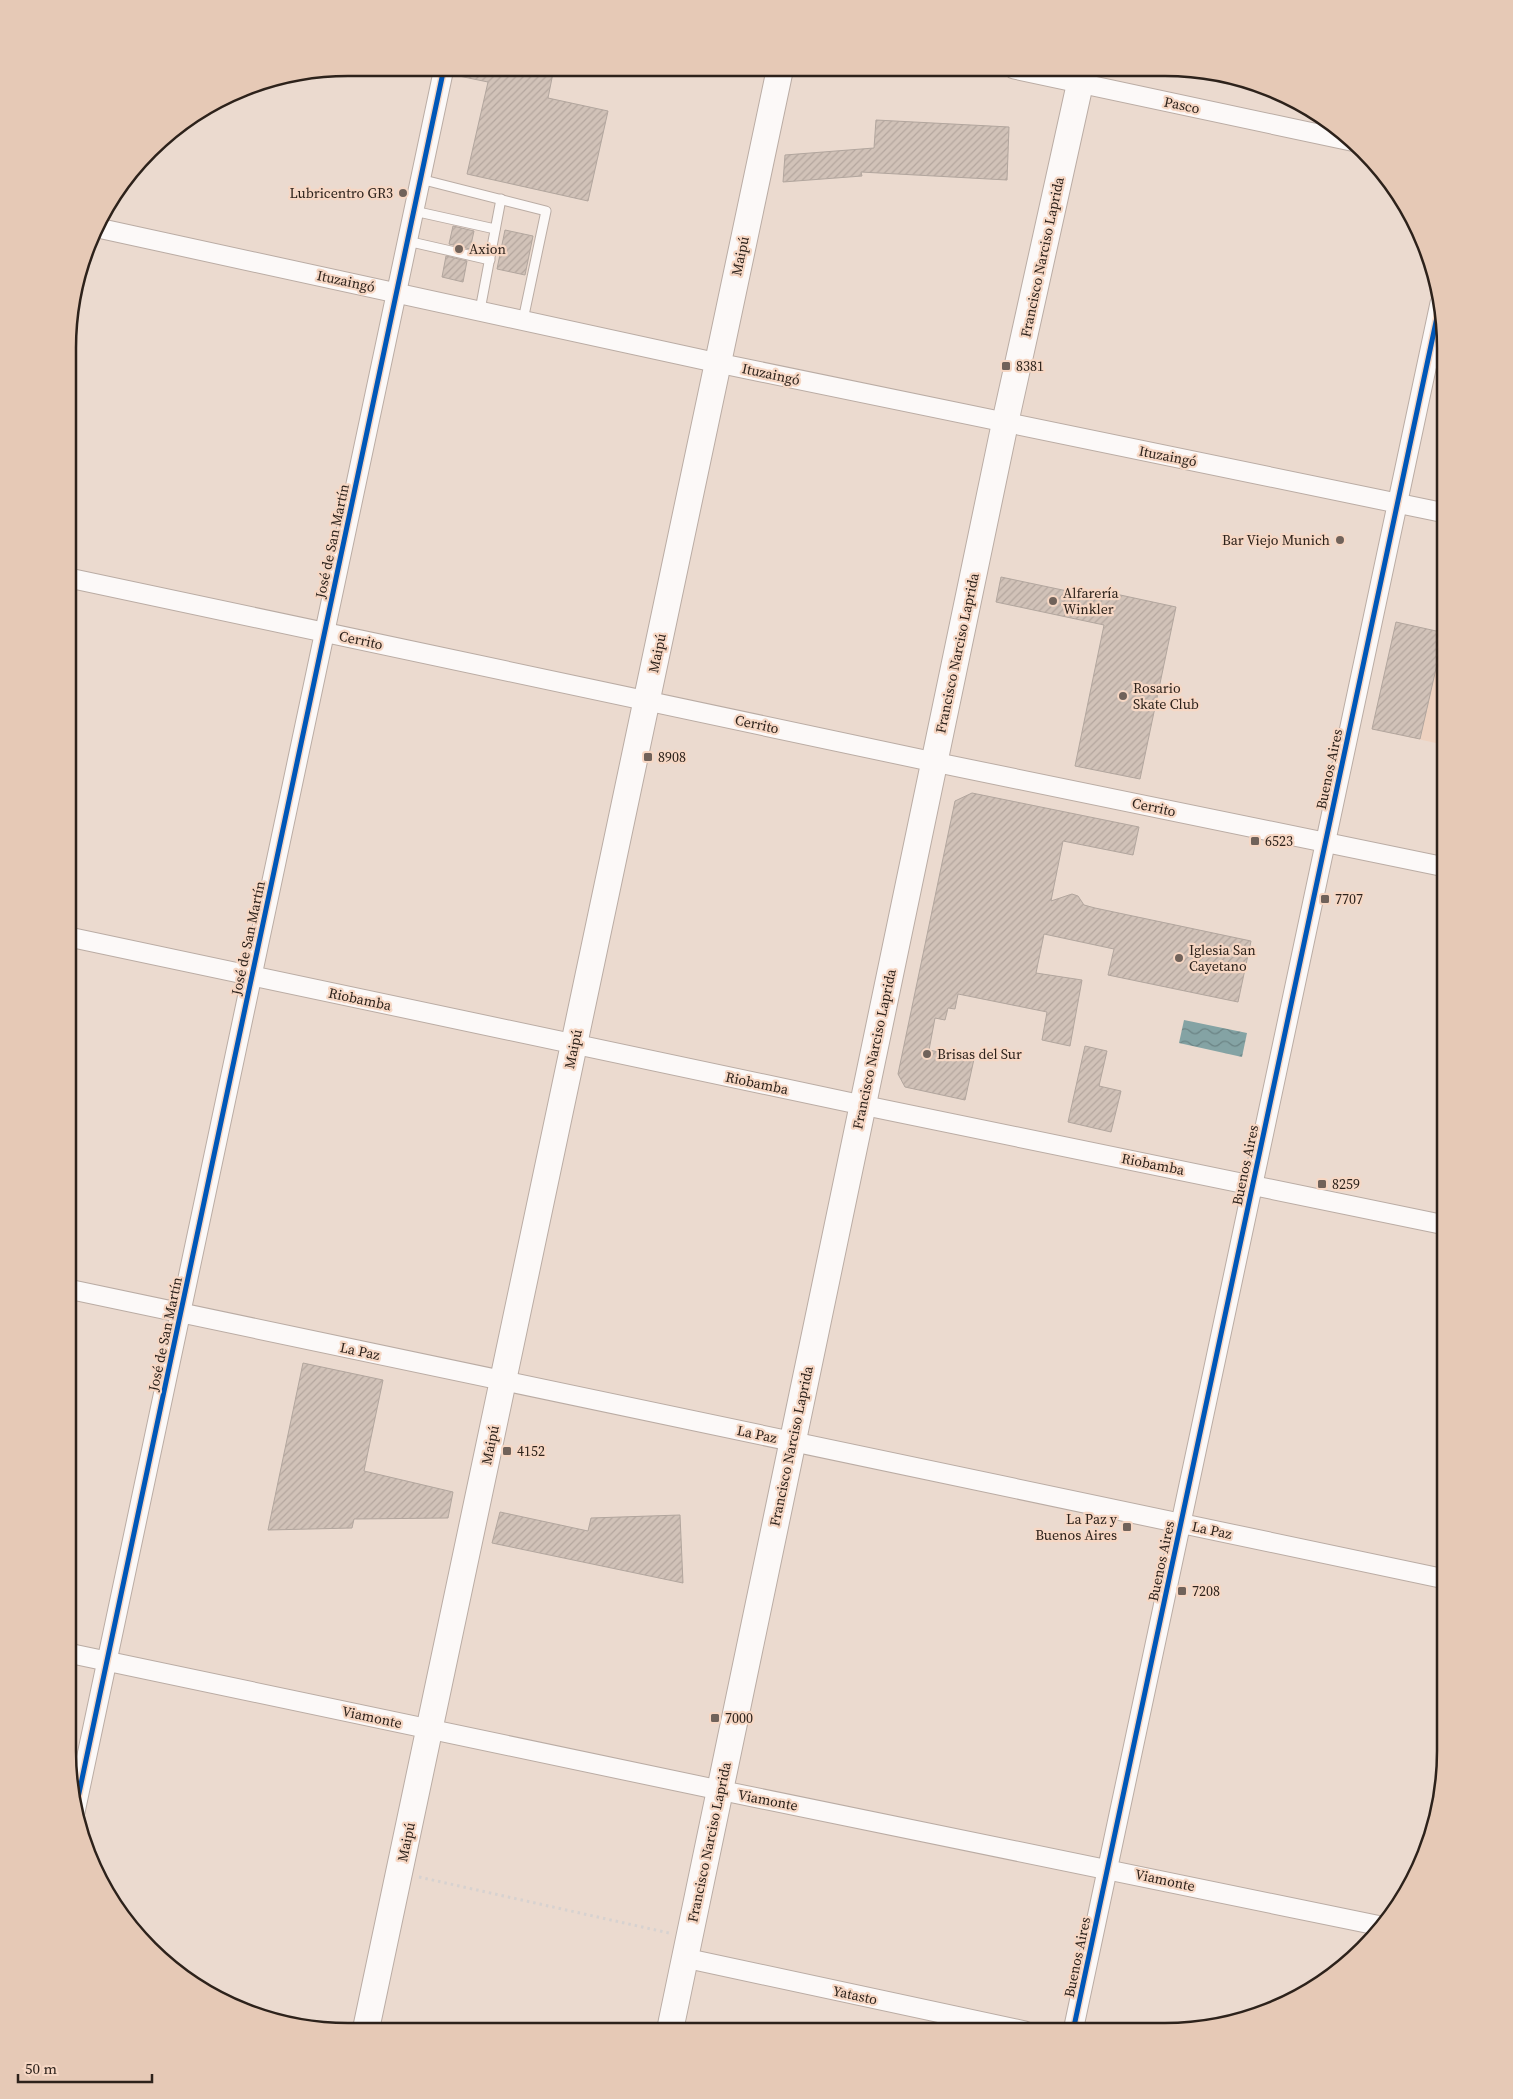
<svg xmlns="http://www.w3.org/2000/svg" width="1513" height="2099" font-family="'Source Serif 4',serif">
<defs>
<pattern id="water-waves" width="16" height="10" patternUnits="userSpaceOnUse" patternTransform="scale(1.25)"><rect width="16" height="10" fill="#84a3a4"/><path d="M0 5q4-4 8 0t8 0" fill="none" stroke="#6c8485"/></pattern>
<pattern id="building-hatch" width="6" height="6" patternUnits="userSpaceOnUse" patternTransform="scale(1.25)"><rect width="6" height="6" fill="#d1c2b8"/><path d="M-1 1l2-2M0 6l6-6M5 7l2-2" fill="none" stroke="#b4a69e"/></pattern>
</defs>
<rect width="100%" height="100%" fill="#ebdacf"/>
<path fill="#eed2c0" d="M1396,622l49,11v112l-73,-16z"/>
<path fill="url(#water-waves)" d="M1184,1020l63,13 -5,24 -63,-14z"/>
<g fill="url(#building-hatch)" stroke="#b2a69e">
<path d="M455,68h99l-6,30 60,13 -20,90 -121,-27 21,-92 -34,-7z"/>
<path d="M876,120l133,7 -2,53 -146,-8 1,4 -79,6 2,-27 89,-7z"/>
<path d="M453,226l21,5 -4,18 -21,-5z"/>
<path d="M505,230l28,6 -8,39 -28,-6z"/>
<path d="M446,256l21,5 -4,21 -21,-5z"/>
<path d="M1001,577l109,23 1,-7 65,14 -36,172 -65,-13 29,-141 -108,-23z"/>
<path d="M1396,622l49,11v19l-5,-1 -20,88 -48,-10z"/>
<path d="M972,793l167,34 -6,28 -70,-14 -12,60 21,-7 6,2 6,9 11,3 156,33 -13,61 -130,-27 6,-26 -70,-15 -8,39 46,7 -12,66 -28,-6 5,-28 -89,-18 -3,15 -7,-1 -3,12 -10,-2 -6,32 45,9 -9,41 -60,-13 -7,-13 57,-273z"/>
<path d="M1085,1046l22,5 -8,35 22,5 -10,41 -43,-10z"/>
<path d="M303,1363l80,17 -19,91 89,21 -5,26 -94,1 -2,9 -84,2z"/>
<path d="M500,1512l88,19 3,-13 89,-3 3,68 -191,-40z"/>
</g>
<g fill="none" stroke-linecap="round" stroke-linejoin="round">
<defs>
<g id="lane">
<path d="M420,179l126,32 -23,109"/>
<path d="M414,211l81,18"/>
<path d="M407,241l83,19"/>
<path d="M480,310l21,-111"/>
</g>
<g id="street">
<path d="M1014,69l337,72"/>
<path d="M98,228l620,135 727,150"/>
<path d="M69,578l865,184 511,105"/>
<path d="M69,937l793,168 583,120"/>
<path d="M68,1289l1377,290"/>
<path d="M68,1653l651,137 662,136"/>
<path d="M75,1812l369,-1744"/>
<path d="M685,1958l340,73"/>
<path d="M1073,2031l367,-1728"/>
</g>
<g id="secondary">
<path d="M366,2029l414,-1960"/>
<path d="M670,2030l335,-1607 78,-353"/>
</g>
</defs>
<use href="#lane" stroke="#baaca4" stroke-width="11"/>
<use href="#street" stroke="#baaca4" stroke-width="21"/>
<use href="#secondary" stroke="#baaca4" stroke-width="28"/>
<path stroke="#d7d2d0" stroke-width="3" stroke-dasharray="2.5 4" stroke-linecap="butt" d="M419,1877l250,56"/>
<use href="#lane" stroke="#fcf9f8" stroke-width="9"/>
<use href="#street" stroke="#fcf9f8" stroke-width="19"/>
<use href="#secondary" stroke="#fcf9f8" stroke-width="26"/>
<defs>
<g id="cycleway">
<path d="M75,1812l369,-1744"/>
<path d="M1073,2031l367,-1728"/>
</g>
</defs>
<use href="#cycleway" stroke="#f6d7c4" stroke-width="8"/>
<use href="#cycleway" stroke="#0057b8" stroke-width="5"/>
</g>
<g fill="#70625a" stroke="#f6d7c4" stroke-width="2">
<circle cx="403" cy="193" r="5"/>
<circle cx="459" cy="249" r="5"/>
<rect x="1001" y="361" width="10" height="10" rx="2.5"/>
<circle cx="1340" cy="540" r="5"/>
<circle cx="1053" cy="601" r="5"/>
<circle cx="1123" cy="696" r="5"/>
<rect x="643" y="752" width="10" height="10" rx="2.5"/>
<rect x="1250" y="836" width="10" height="10" rx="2.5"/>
<rect x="1320" y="894" width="10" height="10" rx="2.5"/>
<circle cx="1179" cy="958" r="5"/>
<circle cx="927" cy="1054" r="5"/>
<rect x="1317" y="1179" width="10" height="10" rx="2.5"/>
<rect x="502" y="1446" width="10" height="10" rx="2.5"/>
<rect x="1122" y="1522" width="10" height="10" rx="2.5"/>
<rect x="1177" y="1586" width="10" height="10" rx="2.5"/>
<rect x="710" y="1713" width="10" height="10" rx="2.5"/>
</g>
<g text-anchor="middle" stroke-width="4.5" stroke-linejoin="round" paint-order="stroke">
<g font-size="14" fill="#2d221b" stroke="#f6d7c4">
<text transform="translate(1182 105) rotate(12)" y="5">Pasco</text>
<text transform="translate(740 256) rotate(-78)" y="5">Maipú</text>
<text transform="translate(1042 257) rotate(-78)" y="5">Francisco Narciso Laprida</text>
<text transform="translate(346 281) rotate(12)" y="5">Ituzaingó</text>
<text transform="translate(771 374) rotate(12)" y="5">Ituzaingó</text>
<text transform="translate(1168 456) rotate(11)" y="5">Ituzaingó</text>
<text transform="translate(332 541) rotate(-78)" y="5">José de San Martín</text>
<text transform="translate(361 640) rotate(12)" y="5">Cerrito</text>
<text transform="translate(657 653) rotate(-78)" y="5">Maipú</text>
<text transform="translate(957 653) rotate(-78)" y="5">Francisco Narciso Laprida</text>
<text transform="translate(757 724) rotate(12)" y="5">Cerrito</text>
<text transform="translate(1329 769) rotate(-78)" y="5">Buenos Aires</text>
<text transform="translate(1154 807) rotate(12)" y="5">Cerrito</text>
<text transform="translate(248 938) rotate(-78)" y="5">José de San Martín</text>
<text transform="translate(360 999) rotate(12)" y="5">Riobamba</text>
<text transform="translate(573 1049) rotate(-78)" y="5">Maipú</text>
<text transform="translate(874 1049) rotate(-78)" y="5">Francisco Narciso Laprida</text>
<text transform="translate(757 1083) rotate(12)" y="5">Riobamba</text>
<text transform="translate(1153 1164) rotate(11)" y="5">Riobamba</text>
<text transform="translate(1245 1165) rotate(-78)" y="5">Buenos Aires</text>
<text transform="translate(165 1334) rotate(-78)" y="5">José de San Martín</text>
<text transform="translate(360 1351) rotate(12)" y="5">La Paz</text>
<text transform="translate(757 1434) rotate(12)" y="5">La Paz</text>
<text transform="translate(490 1445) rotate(-78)" y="5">Maipú</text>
<text transform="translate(791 1446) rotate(-78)" y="5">Francisco Narciso Laprida</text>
<text transform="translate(1212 1530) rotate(12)" y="5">La Paz</text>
<text transform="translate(1161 1561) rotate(-78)" y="5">Buenos Aires</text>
<text transform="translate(372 1717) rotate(12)" y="5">Viamonte</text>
<text transform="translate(768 1800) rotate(11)" y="5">Viamonte</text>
<text transform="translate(406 1842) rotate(-78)" y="5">Maipú</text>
<text transform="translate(709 1842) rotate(-78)" y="5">Francisco Narciso Laprida</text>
<text transform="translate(1165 1880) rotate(12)" y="5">Viamonte</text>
<text transform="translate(1077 1957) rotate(-78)" y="5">Buenos Aires</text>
<text transform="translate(855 1995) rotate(12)" y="5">Yatasto</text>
</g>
<g font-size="14" fill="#2d221b" stroke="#f6d7c4" text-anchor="start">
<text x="393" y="198" text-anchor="end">Lubricentro GR3</text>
<text x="469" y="254">Axion</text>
<text x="1016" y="371">8381</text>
<text x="1330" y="545" text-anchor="end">Bar Viejo Munich</text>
<text x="1063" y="598">Alfarería<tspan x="1063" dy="16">Winkler</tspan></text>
<text x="1133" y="693">Rosario<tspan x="1133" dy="16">Skate Club</tspan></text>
<text x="658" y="762">8908</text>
<text x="1265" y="846">6523</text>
<text x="1335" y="904">7707</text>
<text x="1189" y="955">Iglesia San<tspan x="1189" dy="16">Cayetano</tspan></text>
<text x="937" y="1059">Brisas del Sur</text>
<text x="1332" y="1189">8259</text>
<text x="517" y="1456">4152</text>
<text x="1117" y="1524" text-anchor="end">La Paz y<tspan x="1117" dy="16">Buenos Aires</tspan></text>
<text x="1192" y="1596">7208</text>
<text x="725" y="1723">7000</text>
</g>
</g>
<path d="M0 0H1513V2099H0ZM348 76H1165A272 272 0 0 1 1437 348V1751A272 272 0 0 1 1165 2023H348A272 272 0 0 1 76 1751V348A272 272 0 0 1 348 76Z" fill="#e6c9b6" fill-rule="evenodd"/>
<path fill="none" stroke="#2d221b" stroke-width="2.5" d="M348 76H1165A272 272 0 0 1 1437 348V1751A272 272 0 0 1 1165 2023H348A272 272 0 0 1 76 1751V348A272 272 0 0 1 348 76Z"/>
<path d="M18 2074v8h134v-8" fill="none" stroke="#2d221b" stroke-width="2.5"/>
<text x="25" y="2074" font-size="15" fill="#2d221b" stroke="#f6d7c4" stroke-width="4" paint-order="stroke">50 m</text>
</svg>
